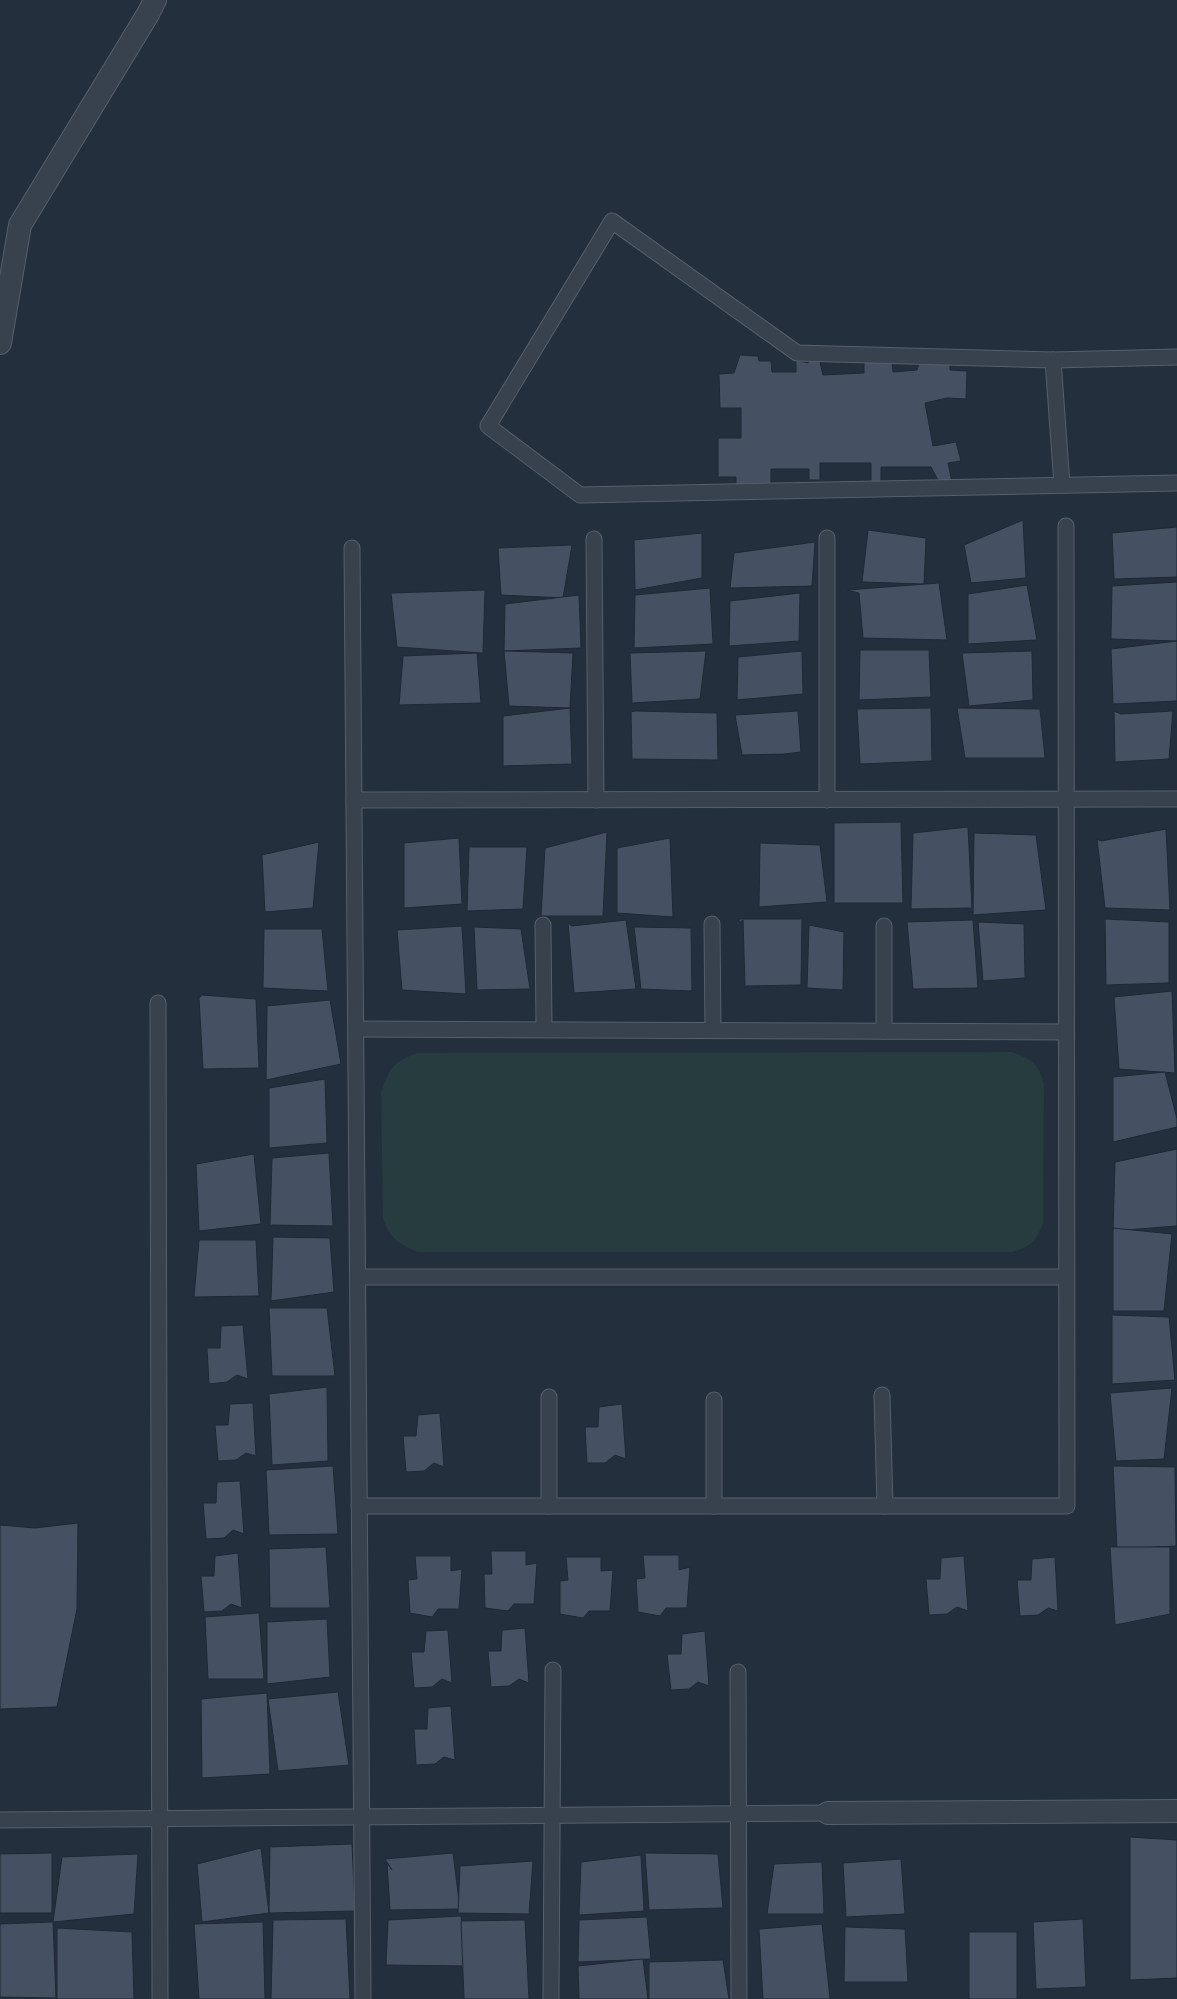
<svg xmlns="http://www.w3.org/2000/svg" width="1177" height="1999" font-family="'Alegreya Sans',sans-serif">
<rect width="100%" height="100%" fill="#242f3e"/>
<path fill="#263c3f" d="M1012,1052c20,8 26,11 32,32l-1,139c-6,17 -13,24 -30,29h-595c-21,-9 -27,-12 -35,-34l-2,-126c9,-25 11,-29 36,-39z"/>
<g fill="#455162" stroke="#1f2835">
<path d="M740,355l18,1 1,5h12l1,11h24v-12l12,3 1,-4 10,-1 4,17 41,-2v-14l28,1 1,12 24,-2 3,-10 30,-2v12l17,1 -1,28 -19,-1 -22,5 8,43 23,-4 5,19 -13,2 4,19 -14,-2 -7,-13h-50v16h-10v-20h-51v17h-11v-11h-38v19l-35,1v-12h-18v-39h23v-30h-21l-1,-34 15,-1z"/>
<path d="M1023,520l3,58 -55,5 -7,-38z"/>
<path d="M1177,527v50l-63,2 -2,-46z"/>
<path d="M868,530l58,8 -2,46 -62,-2z"/>
<path d="M702,533v45l-67,12 -1,-50z"/>
<path d="M815,542l-3,44 -82,2 4,-35z"/>
<path d="M572,545l-9,53 -62,-3 -3,-47z"/>
<path d="M1177,582v59l-66,-2 1,-53z"/>
<path d="M939,583l8,57 -84,-2 -4,-45 -12,-3z"/>
<path d="M1027,585l10,55 -69,4v-50z"/>
<path d="M710,588l3,56 -79,4 1,-53z"/>
<path d="M485,590l-2,63 -86,-6 -6,-54z"/>
<path d="M800,593l-1,48 -70,5 1,-45z"/>
<path d="M579,595l2,53 -77,3 1,-47z"/>
<path d="M1177,641v60l-64,3 -2,-55z"/>
<path d="M860,650h69l2,47 -72,3z"/>
<path d="M504,651l69,2 -3,55 -61,-2z"/>
<path d="M706,651l-6,48 -68,4 -2,-50z"/>
<path d="M802,651l1,43 -66,6 1,-43z"/>
<path d="M1032,651l1,49 -64,6 -7,-53z"/>
<path d="M477,653l4,50 -82,2 4,-49z"/>
<path d="M570,708l2,56 -69,2v-50z"/>
<path d="M931,708l1,53 -72,3 -3,-55z"/>
<path d="M957,708l83,1 5,49h-80z"/>
<path d="M635,711l82,2 1,47 -86,-1 -1,-47z"/>
<path d="M798,711l3,41 -17,2 -42,1 -7,-40z"/>
<path d="M1114,711l7,3 52,-3 -4,48 -54,3z"/>
<path d="M901,822l2,81h-69v-80z"/>
<path d="M968,827l4,81 -61,1 2,-76z"/>
<path d="M1166,829l4,81 -65,-2 -8,-69 4,2z"/>
<path d="M607,832l-4,84h-62l4,-68z"/>
<path d="M974,833l62,2 10,75 -73,5z"/>
<path d="M459,838l3,66 -58,4v-65z"/>
<path d="M670,838l3,79 -56,-4v-65z"/>
<path d="M319,842l-6,66 -48,4 -3,-57z"/>
<path d="M760,843l60,2 7,57 -68,5z"/>
<path d="M469,847h58l-4,62 -56,2z"/>
<path d="M739,919h63l-1,66 -56,1 -2,-66 -4,3z"/>
<path d="M1105,919l64,3v61l-63,2z"/>
<path d="M626,920l10,69 -62,4 -6,-70 4,3z"/>
<path d="M973,920l5,68 -65,1 -6,-67z"/>
<path d="M978,922l46,2 1,54 -42,3z"/>
<path d="M809,925l35,7 -1,58 -36,-2z"/>
<path d="M462,926l4,68 -64,-4 -5,-60z"/>
<path d="M474,927l47,2 9,60 -53,1z"/>
<path d="M634,927l57,1 1,63 -51,-2z"/>
<path d="M264,929h58l6,62 -65,-3z"/>
<path d="M1172,991l3,82 -56,-4 -5,-72z"/>
<path d="M202,995l54,4 3,69 -56,1 -4,-71z"/>
<path d="M330,1000l11,64 -75,16 1,-74z"/>
<path d="M1165,1072l12,47v8l-64,15v-65z"/>
<path d="M325,1079l2,64 -58,5v-60z"/>
<path d="M1177,1149v77l-64,5 2,-69z"/>
<path d="M329,1153l4,73 -63,-1 2,-67z"/>
<path d="M254,1154l7,70 -62,7 -3,-67z"/>
<path d="M1113,1228l59,6 -8,77h-51z"/>
<path d="M273,1237l57,1 4,54 -63,9z"/>
<path d="M199,1240h57l3,56 -65,1z"/>
<path d="M269,1308h58l8,68h-63z"/>
<path d="M1112,1315l57,2 6,63 -63,4z"/>
<path d="M243,1325l5,54 -11,-4 -10,7 -18,2 -2,-36h13l1,-22z"/>
<path d="M327,1387l1,74 -56,4 -3,-71z"/>
<path d="M1172,1388l-8,71 -48,2 -6,-68z"/>
<path d="M253,1403l3,53 -10,-3 -10,7 -18,1 -3,-36h13l2,-21z"/>
<path d="M622,1404l4,55 -11,-4 -10,8h-18l-2,-36h13l1,-20z"/>
<path d="M440,1413l4,54 -10,-4 -10,8 -18,1 -3,-36h13l2,-21z"/>
<path d="M333,1466l5,68 -69,1 -3,-65z"/>
<path d="M1113,1466l62,1 1,79 -59,3z"/>
<path d="M240,1481l4,53 -11,-4 -9,8 -18,1 -3,-36h13l1,-21z"/>
<path d="M78,1523l-1,86 -20,98 -57,2v-184l35,3z"/>
<path d="M326,1547l4,61h-60l-1,-59z"/>
<path d="M1110,1547h60v67l-55,11z"/>
<path d="M491,1551h35v14l11,-2 -3,41h-20l-6,7 -23,-3 -1,-34h8z"/>
<path d="M238,1553l4,55 -11,-4 -9,7 -18,1 -3,-36h13l1,-20z"/>
<path d="M643,1555h36v15l11,-3 -3,41h-21l-6,8 -22,-4 -2,-33 9,-1z"/>
<path d="M415,1556h36v15l11,-2 -3,40h-21l-6,8 -22,-4 -2,-33 9,-1z"/>
<path d="M964,1556l4,55 -11,-4 -10,7 -18,1 -3,-36h14l1,-21z"/>
<path d="M566,1557h35v14l12,-1 -3,41h-21l-6,7 -23,-4v-33l8,-1z"/>
<path d="M1055,1557l3,54 -10,-3 -10,7 -18,1 -3,-36h14l1,-21z"/>
<path d="M259,1613l5,66h-56l-3,-62z"/>
<path d="M327,1619l3,58 -63,7v-62z"/>
<path d="M525,1628l4,55 -10,-4 -10,7 -18,1 -3,-36h13l1,-21z"/>
<path d="M448,1630l4,53 -10,-4 -10,8 -18,1 -3,-36h13l2,-21z"/>
<path d="M705,1631l4,55 -11,-4 -9,7 -18,1 -4,-36h14l1,-20z"/>
<path d="M338,1692l11,73 -71,6 -10,-72z"/>
<path d="M267,1693l3,81 -68,4 -1,-79z"/>
<path d="M451,1706l4,54 -11,-3 -9,7 -19,1 -2,-36h13l1,-21z"/>
<path d="M1130,1837l47,3v138l-47,2z"/>
<path d="M352,1844l3,67 -86,2 1,-66z"/>
<path d="M261,1848l8,65 -67,9 -5,-58z"/>
<path d="M52,1853v60h-52v-59z"/>
<path d="M453,1853l7,56 -70,1 -3,-47 5,7 -7,-11z"/>
<path d="M645,1853l73,1 5,54 -74,2z"/>
<path d="M138,1854l-4,60 -81,8 9,-65z"/>
<path d="M641,1855l3,56 -65,4 2,-53z"/>
<path d="M901,1859l4,55 -59,3 -3,-54z"/>
<path d="M533,1861l-4,53 -71,-1 2,-47z"/>
<path d="M822,1862l2,52h-57l7,-50z"/>
<path d="M461,1916l5,50 -80,-1 2,-45z"/>
<path d="M647,1917l4,42 -73,3 1,-42z"/>
<path d="M346,1919l4,80h-79l2,-79z"/>
<path d="M1083,1919l3,68 -50,2 -3,-67z"/>
<path d="M525,1920l4,79h-65l-3,-78z"/>
<path d="M53,1922l3,76 -56,-1v-73z"/>
<path d="M263,1922l2,77h-66l-5,-75z"/>
<path d="M822,1924l8,75h-67l-4,-70z"/>
<path d="M845,1927l60,2 3,53h-64z"/>
<path d="M57,1928l75,4 2,67h-77z"/>
<rect x="969" y="1932" width="48" height="67"/>
<path d="M643,1959l5,40h-69l-1,-33z"/>
<path d="M723,1960l6,39h-80v-37z"/>
</g>
<g fill="none" stroke-linecap="round" stroke-linejoin="round">
<defs>
<g id="service">
<path d="M1177,357l-124,3 -256,-7 -185,-132 -124,205 92,69 597,-12"/>
<path d="M1053,360l9,125"/>
<path d="M827,538v262"/>
<path d="M594,539l2,261"/>
<path d="M352,548l11,1451"/>
<path d="M354,800l823,-1"/>
<path d="M712,924l1,106"/>
<path d="M543,925l1,104"/>
<path d="M884,926v105"/>
<path d="M158,1003l2,996"/>
<path d="M356,1029l710,3"/>
<path d="M358,1277h708"/>
<path d="M882,1395l3,111"/>
<path d="M549,1397v109"/>
<path d="M714,1400v106"/>
<path d="M359,1506h708l-1,-980"/>
<path d="M738,1672l1,327"/>
<path d="M0,1820l828,-7"/>
<path d="M551,1999l2,-329"/>
</g>
<g id="minor">
<path d="M0,343l20,-118 128,-211 7,-14"/>
<path d="M828,1813l349,-2"/>
</g>
</defs>
<use href="#service" stroke="#565f6c" stroke-width="17"/>
<use href="#minor" stroke="#565f6c" stroke-width="24"/>
<use href="#service" stroke="#38414e" stroke-width="15"/>
<use href="#minor" stroke="#38414e" stroke-width="22"/>
</g>
</svg>
